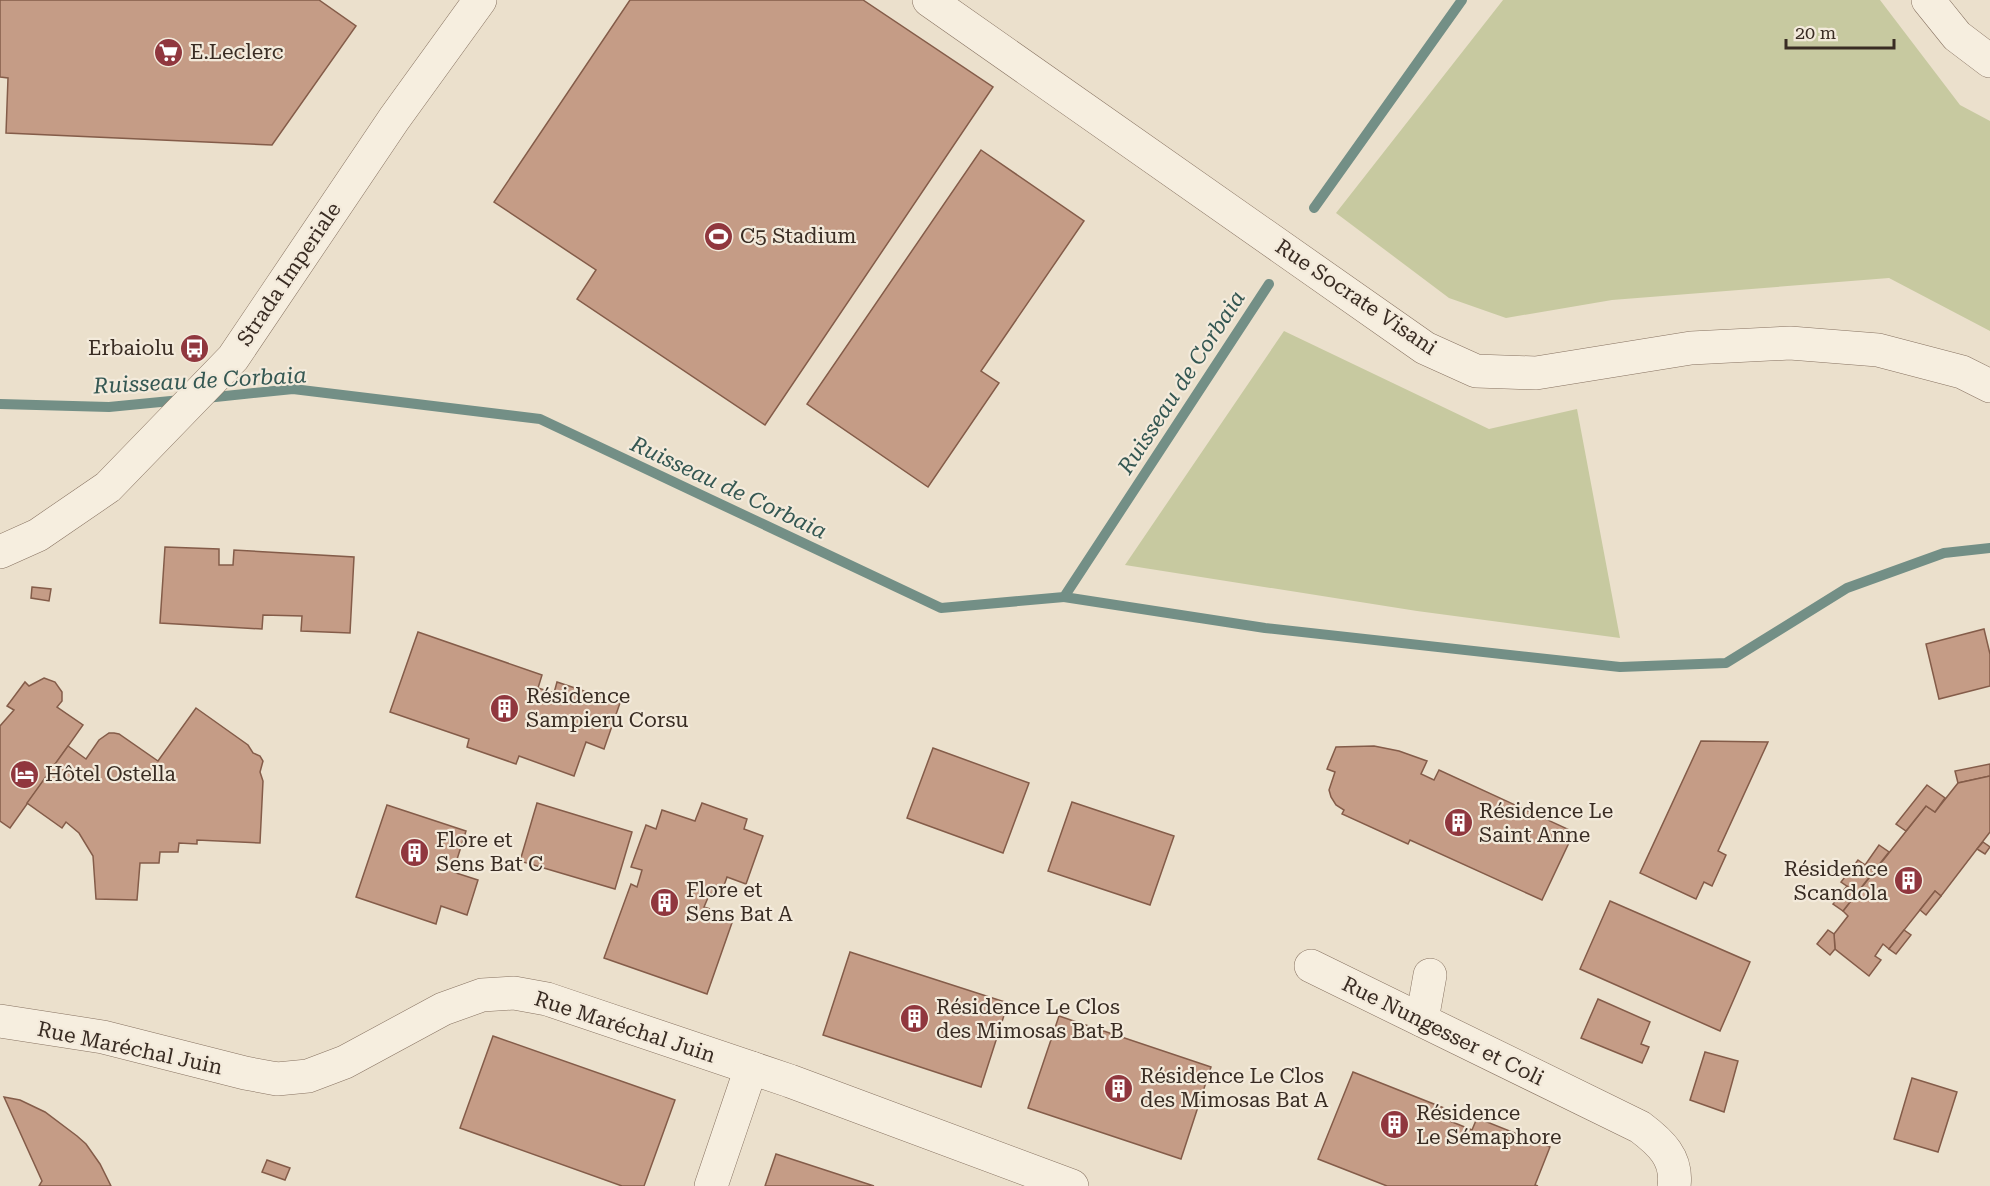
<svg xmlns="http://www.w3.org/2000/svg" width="1990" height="1186" font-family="'Roboto Serif',serif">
<rect width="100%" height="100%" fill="#ebe0cc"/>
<g fill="#c7c9a0">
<path d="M1503,0h377l80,105 30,16v210l-101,-53 -277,22 -106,18 -57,-20 -113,-85z"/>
<path d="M1284,331l205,98 88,-20 43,229 -203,-27 -292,-46z"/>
</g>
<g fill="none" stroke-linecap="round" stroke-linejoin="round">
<g stroke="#738f86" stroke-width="10">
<path d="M1314,208l148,-208"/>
<path d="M206,398l87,-9 247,30 401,189 123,-11 205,-313"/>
<path d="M0,404l109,3 72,-7"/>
<path d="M1064,597l201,31 355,39 106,-4 121,-75 97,-35 46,-5"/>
</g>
</g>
<g fill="#c59c86" stroke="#845c49" stroke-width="1.5">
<path d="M0,0h319l37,26 -84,119 -266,-12 2,-55 -8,-1z"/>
<path d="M630,0h233l130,87 -228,338 -188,-126 19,-29 -102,-68z"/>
<path d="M981,150l103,71 -103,150 18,12 -71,104 -121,-83z"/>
<path d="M165,547l54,2v16h14l1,-15 120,7 -4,76 -49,-2 1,-15 -39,-1 -1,14 -102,-6z"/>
<path d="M32,587l19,2 -2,12 -18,-3z"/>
<path d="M1984,629l6,25v32l-51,13 -13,-55z"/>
<path d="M418,632l124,43 -4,13 16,5 3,-11 63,21 -16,46 -18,-7 -12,34 -55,-20 -3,8 -49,-17 2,-8 -79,-27z"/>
<path d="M44,678l11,4 7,10v9l-5,6 26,18 -73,103 -10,-7v-95l14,-16 -7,-4 18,-24 4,4z"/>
<path d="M196,708l52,37 5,8 7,3 3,5 -3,11 3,9 -3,62 -63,-3v4l-18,-1 -1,9h-18l-1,11h-19l-3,37 -41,-1 -3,-43 -14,-23 -13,-11 -4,6 -35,-25 41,-57 18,13 13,-19 10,-7h5l5,1 39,27z"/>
<path d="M1701,741l67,1 -50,109 8,4 -14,31 -8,-4 -8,17 -56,-26z"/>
<path d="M1374,746l25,5 28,10 -6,13 13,6 5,-10 135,62 -32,68 -132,-60 -2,4 -66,-30 2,-4 -8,-5 -5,-8 -2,-7 6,-18 -8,-3 9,-22z"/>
<path d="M933,748l96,35 -26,70 -96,-35z"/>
<path d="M1990,764v12l-32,7 -3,-12z"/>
<path d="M1990,776v56l-49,64 -6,-5 -46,58 -6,-5 -8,12 6,4 -12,16 -34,-27 -1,-15 14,-18 -5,-5 83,-105 9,6 23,-29z"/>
<path d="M1927,785l18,13 -10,14 -9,-6 -20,25 -10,-7z"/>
<path d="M1072,802l102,34 -24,69 -102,-34z"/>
<path d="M537,803l95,29 -17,57 -95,-28z"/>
<path d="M702,803l45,16 -3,10 19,7 -17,48 -19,-7 -7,20 -10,-4 -6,14 30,10 -27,77 -103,-36 27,-74 6,3 5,-17 -11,-3 15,-42 10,4 6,-19 33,11z"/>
<path d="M387,805l79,26 -13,41 25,8 -11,35 -26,-9 -5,18 -80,-27z"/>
<path d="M1983,842l7,5 -5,7 -8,-5z"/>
<path d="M1879,845l10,7 -15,19 -9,-6z"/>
<path d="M1858,860l16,11 -17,22 -16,-11z"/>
<path d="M1847,886l10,7 -14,18 -10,-7z"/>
<path d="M1935,891l6,5 -15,19 -6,-5z"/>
<path d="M1610,901l140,61 -30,69 -140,-62z"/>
<path d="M1828,930l6,4 1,15 -5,6 -13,-11z"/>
<path d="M1904,930l7,5 -15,19 -7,-5z"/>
<path d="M850,952l158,51 -27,84 -158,-52z"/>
<path d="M1598,999l52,23 -9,22 8,3 -7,16 -61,-25z"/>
<path d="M1059,1016l152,51 -30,92 -153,-51z"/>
<path d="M493,1036l182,64 -31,86h-22l-162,-58z"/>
<path d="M1705,1052l33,9 -14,51 -34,-12z"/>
<path d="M1353,1072l96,38 -4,9 27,11 5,-12 73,29 -15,38 3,1h-151l-69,-27z"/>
<path d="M1912,1078l45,14 -19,60 -44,-13z"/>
<path d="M4,1097l16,3 25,12 32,24 9,8 14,20 11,22h-72l3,-5z"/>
<path d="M776,1154l98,32h-109z"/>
<path d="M267,1160l23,8 -5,12 -23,-8z"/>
</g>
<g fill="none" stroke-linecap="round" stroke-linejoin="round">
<defs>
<g id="minor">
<path d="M929,0l496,348 51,23 60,2 155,-25 99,-5 88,7 84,22 28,14"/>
<path d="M1928,0l29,36 33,25"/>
<path d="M0,552l38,-17 70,-48 125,-129 161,-239 86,-119"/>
<path d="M1311,966l329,161c20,15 38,31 34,59"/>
<path d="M1422,1020l8,-45"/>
<path d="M0,1021l103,16 142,36 32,6 31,-3 37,-14 98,-53 39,-14 32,-2 33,6 243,82 282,105"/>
<path d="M711,1186l40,-118"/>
</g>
</defs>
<use href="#minor" stroke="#877261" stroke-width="34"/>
<use href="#minor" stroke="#f6eedf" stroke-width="33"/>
</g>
<defs>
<symbol id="supermarket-disc" viewBox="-11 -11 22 22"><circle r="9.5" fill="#90373e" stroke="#f3eadb"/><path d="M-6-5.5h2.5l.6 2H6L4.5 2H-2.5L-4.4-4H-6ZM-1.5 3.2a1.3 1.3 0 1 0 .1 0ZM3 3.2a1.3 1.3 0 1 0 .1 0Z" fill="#fff"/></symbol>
<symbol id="stadium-disc" viewBox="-11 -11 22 22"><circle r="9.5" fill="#90373e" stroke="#f3eadb"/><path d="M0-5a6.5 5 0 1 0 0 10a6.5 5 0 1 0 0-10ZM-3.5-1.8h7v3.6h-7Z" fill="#fff"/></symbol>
<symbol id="bus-disc" viewBox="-11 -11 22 22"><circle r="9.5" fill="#90373e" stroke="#f3eadb"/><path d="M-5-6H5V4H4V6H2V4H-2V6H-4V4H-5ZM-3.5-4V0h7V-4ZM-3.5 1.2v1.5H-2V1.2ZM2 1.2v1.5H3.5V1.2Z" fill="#fff"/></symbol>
<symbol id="building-disc" viewBox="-11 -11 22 22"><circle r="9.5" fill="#90373e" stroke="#f3eadb"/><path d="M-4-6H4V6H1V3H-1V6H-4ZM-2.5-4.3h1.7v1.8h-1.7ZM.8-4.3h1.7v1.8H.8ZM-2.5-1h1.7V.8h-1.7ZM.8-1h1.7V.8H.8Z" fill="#fff"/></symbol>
<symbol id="hotel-disc" viewBox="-11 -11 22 22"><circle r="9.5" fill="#90373e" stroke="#f3eadb"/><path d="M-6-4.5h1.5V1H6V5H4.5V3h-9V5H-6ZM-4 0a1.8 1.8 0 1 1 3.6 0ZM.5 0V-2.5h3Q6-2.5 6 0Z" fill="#fff"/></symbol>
</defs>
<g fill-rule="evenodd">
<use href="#supermarket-disc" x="152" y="36" width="33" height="33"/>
<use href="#stadium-disc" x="702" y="220" width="33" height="33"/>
<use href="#bus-disc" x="178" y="332" width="33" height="33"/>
<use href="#building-disc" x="488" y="692" width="33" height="33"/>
<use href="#hotel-disc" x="8" y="758" width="33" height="33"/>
<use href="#building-disc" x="1442" y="806" width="33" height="33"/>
<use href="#building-disc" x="398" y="836" width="33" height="33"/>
<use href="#building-disc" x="1892" y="864" width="33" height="33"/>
<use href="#building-disc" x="648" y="886" width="33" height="33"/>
<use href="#building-disc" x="898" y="1002" width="33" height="33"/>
<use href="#building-disc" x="1102" y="1072" width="33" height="33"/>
<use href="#building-disc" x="1378" y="1108" width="33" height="33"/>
</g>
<g text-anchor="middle" stroke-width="4.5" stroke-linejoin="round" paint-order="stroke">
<g font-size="21" fill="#392c23" stroke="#f3eadb" text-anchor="start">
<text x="190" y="59">E.Leclerc</text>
<text x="740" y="243">C5 Stadium</text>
<text x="174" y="355" text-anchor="end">Erbaiolu</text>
<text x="526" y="703">Résidence<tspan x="526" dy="24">Sampieru Corsu</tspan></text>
<text x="45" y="781">Hôtel Ostella</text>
<text x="1479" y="818">Résidence Le<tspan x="1479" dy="24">Saint Anne</tspan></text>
<text x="436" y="847">Flore et<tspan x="436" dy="24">Sens Bat C</tspan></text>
<text x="1888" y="876" text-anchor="end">Résidence<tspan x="1888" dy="24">Scandola</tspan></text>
<text x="686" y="897">Flore et<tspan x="686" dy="24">Sens Bat A</tspan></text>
<text x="936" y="1014">Résidence Le Clos<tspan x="936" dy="24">des Mimosas Bat B</tspan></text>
<text x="1140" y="1083">Résidence Le Clos<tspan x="1140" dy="24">des Mimosas Bat A</tspan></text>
<text x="1416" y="1120">Résidence<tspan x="1416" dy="24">Le Sémaphore</tspan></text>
</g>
<g font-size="21" fill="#392c23" stroke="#f3eadb">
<text transform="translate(289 274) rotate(-56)" y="7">Strada Imperiale</text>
<text transform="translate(1356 297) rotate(34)" y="7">Rue Socrate Visani</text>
<text transform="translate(625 1027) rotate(18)" y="7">Rue Maréchal Juin</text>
<text transform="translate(1443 1031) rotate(26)" y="7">Rue Nungesser et Coli</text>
<text transform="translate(130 1048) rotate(12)" y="7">Rue Maréchal Juin</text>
</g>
<g font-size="22" font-style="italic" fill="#345752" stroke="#f3eadb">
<text transform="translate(200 380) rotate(-3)" y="8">Ruisseau de Corbaia</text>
<text transform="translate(1181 382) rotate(-57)" y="8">Ruisseau de Corbaia</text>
<text transform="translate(729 487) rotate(25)" y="8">Ruisseau de Corbaia</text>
</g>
</g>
<path d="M1786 39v9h108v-9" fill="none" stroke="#392c23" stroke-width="3"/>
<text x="1795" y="39" font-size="18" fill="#392c23" stroke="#f3eadb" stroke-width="4.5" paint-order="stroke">20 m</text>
</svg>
